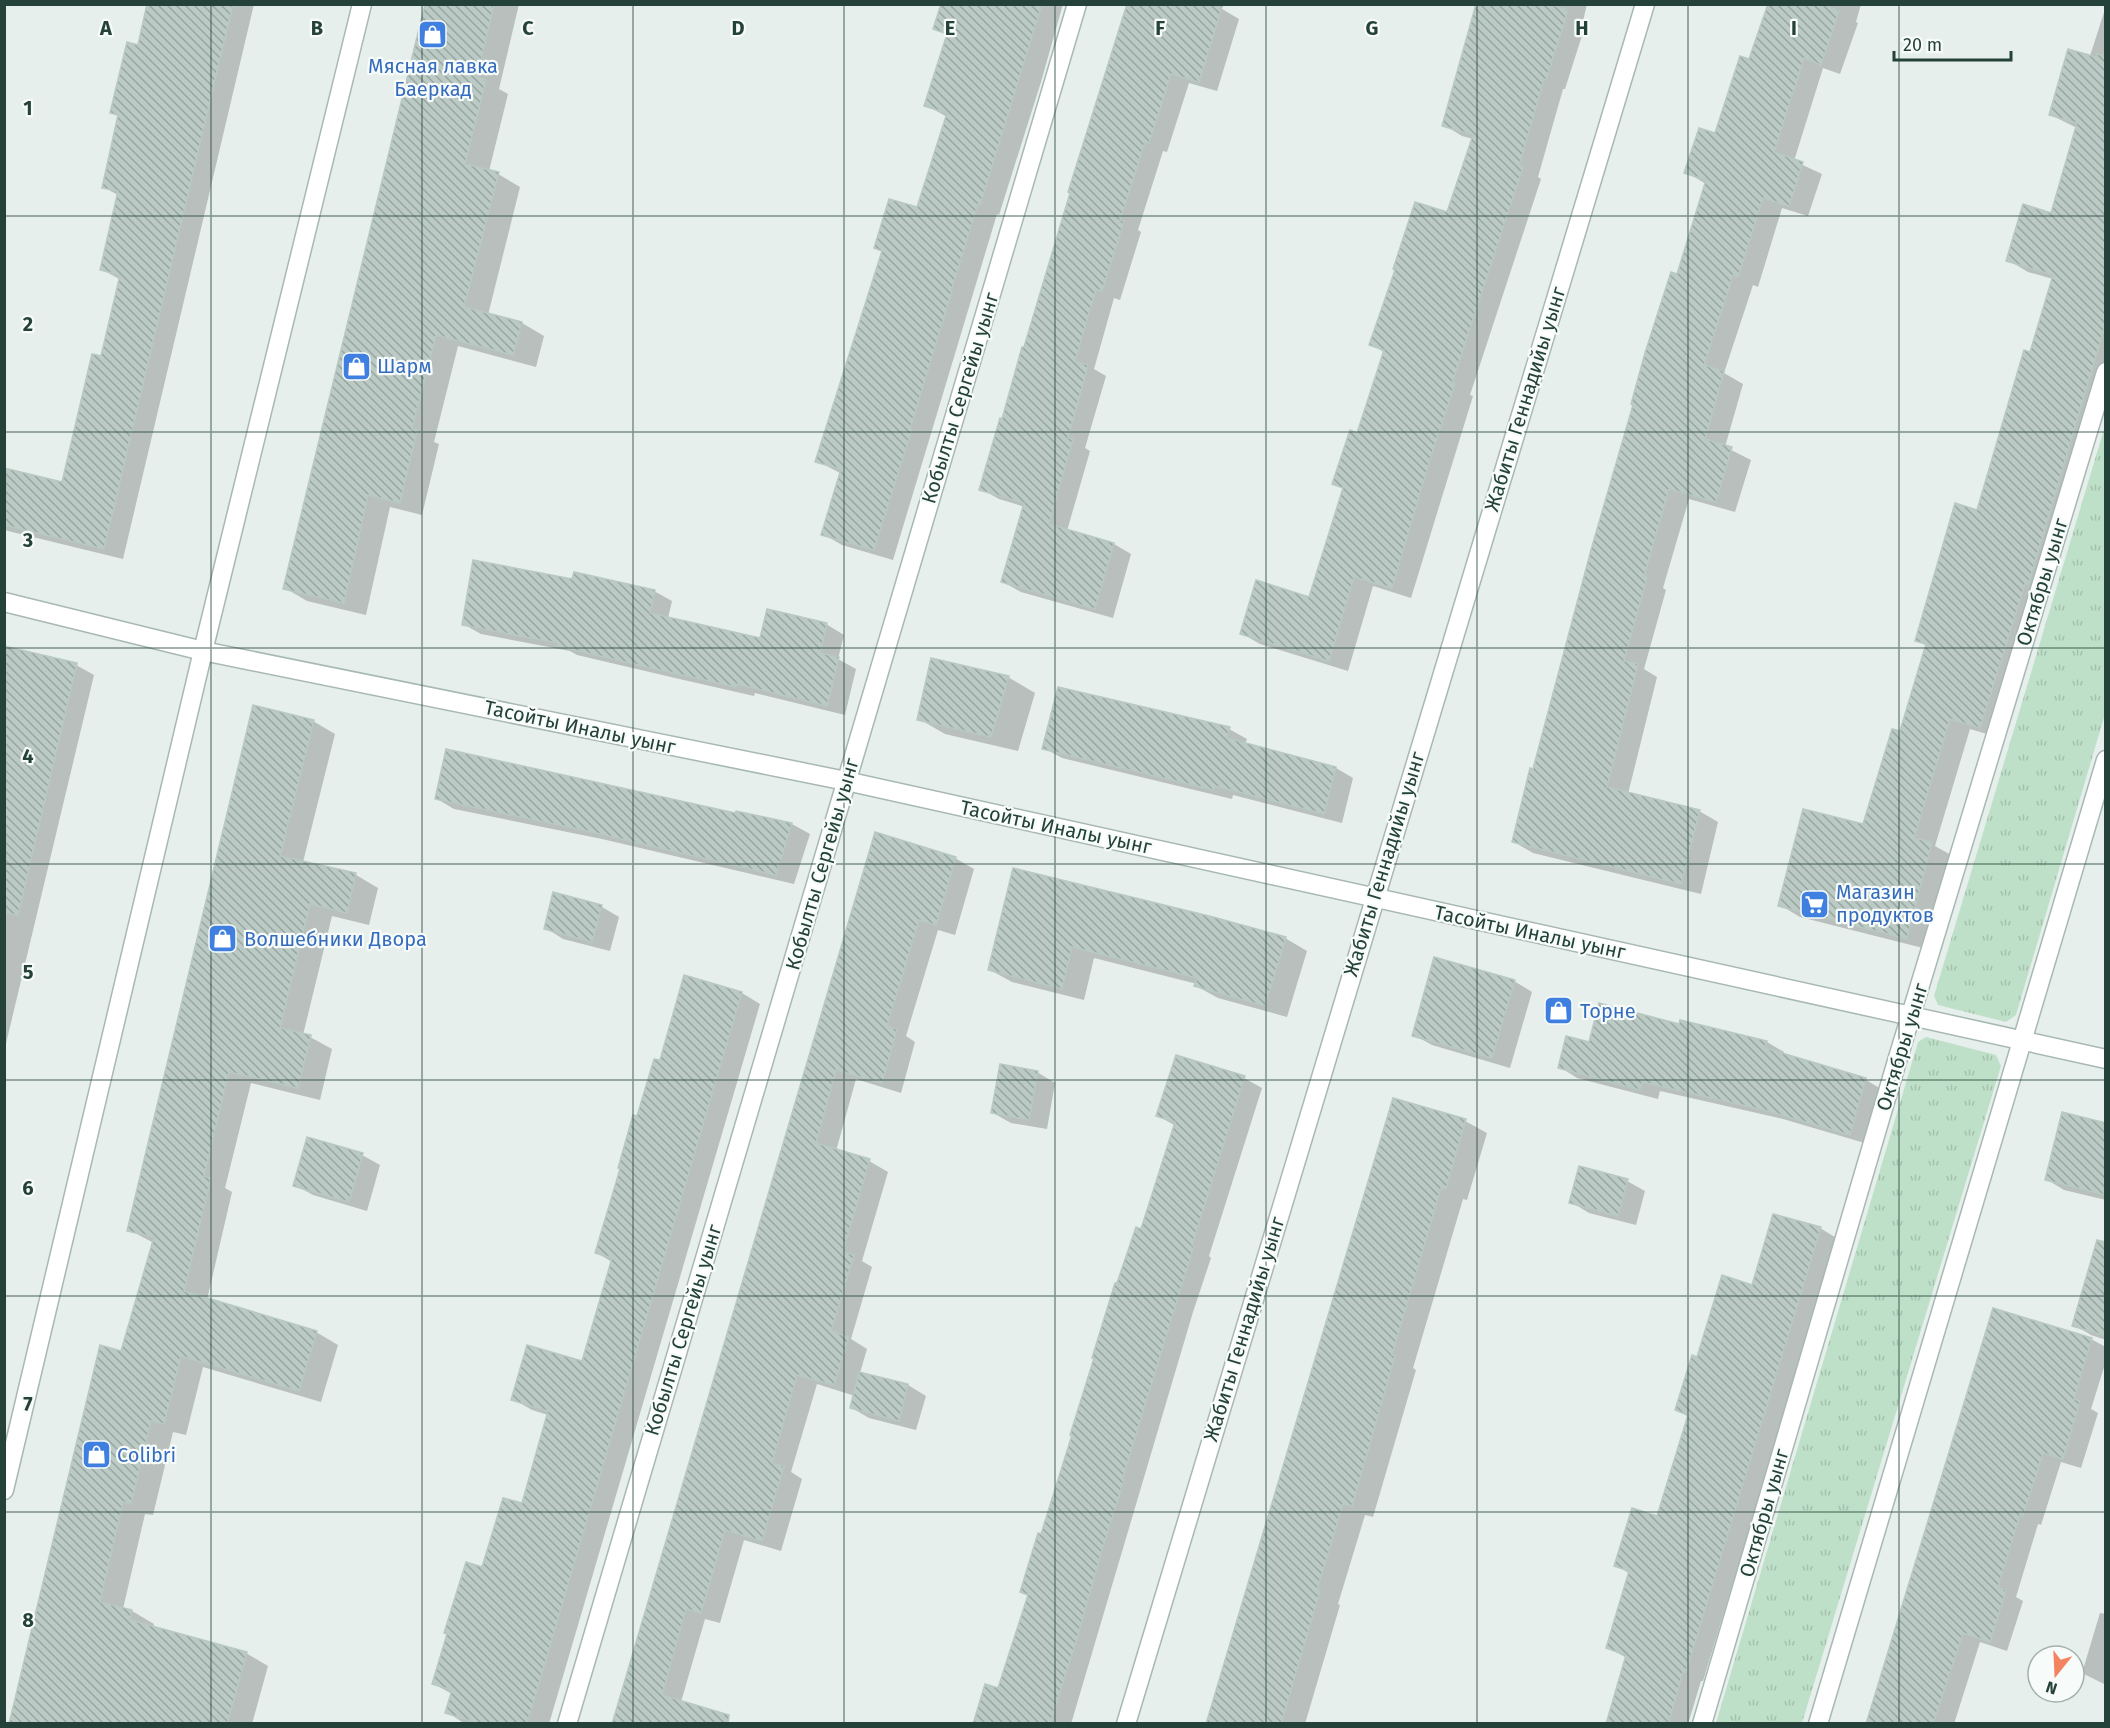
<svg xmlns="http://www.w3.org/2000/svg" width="2110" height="1728" font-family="'Fira Sans',sans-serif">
<defs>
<pattern id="grass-tufts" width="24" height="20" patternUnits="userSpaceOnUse" patternTransform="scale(1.5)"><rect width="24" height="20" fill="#bfe0c8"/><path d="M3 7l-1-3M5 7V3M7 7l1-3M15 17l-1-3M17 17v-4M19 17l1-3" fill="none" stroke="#a4c1ad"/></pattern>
<pattern id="building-back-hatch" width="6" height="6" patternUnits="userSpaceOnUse" patternTransform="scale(1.5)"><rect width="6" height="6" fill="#bbcac4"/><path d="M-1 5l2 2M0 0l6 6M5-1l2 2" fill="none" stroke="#98a6a0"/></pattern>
</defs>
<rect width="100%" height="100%" fill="#e6efeb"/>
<g fill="url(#grass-tufts)">
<path d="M2105,426v288l-89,301 -10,7 -68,-17 -4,-9z"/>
<path d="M1926,1037l70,18 5,11 -199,657h-86l202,-681z"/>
</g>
<g fill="#0003">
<path d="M149,4h105l-131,555 -119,-29v-60l60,13 39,-125 18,-78 -20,-11 17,-74 -15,-8 17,-70 -8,-4 27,-67z"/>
<path d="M427,4h92l-20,85 9,5 -19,77 9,3 22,13 -32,128 34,8 22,13 -8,31 -78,-21 -24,96 5,2 -17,71 -32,-8 -24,108 -59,-14 -22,-13z"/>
<path d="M943,4h120l-22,78 -42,133 -2,-1 -104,346 -51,-15 -19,-11 19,-60 -25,-13 66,-209 -8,-5 43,-38 29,-92 -21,-12 22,-69 -13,-8z"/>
<path d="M1207,4l15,5 17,10 -22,72 -28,-8 -22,69 -4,-1 -25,79 3,2 -21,68 -6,-2 -20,71 12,7 -21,72 5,3 -23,80 47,13 17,10 -18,64 -92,-26 -18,-10 22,-75 -26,-8 -18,-10 22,-68 20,-73z"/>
<path d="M1478,4h109l-4,17 3,2 -21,66h-2l-25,88 3,2 -71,216 3,1 -62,202 -38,-12 -25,85 -88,-27 -19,-11 69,-34 34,-110 -10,-5 24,-50 27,-81 -14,-9 77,-130 25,-75 -11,-3 -18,-11z"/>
<path d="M1770,4h91l-5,18 2,1 -18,51 -17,-6 -29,93 28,13 -14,42 -26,-8 -24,79 -5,-2 -29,88 19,11 -18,63 26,13 -16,52 -46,-13 -26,89 3,2 -22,79 13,8 -29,117 71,17 19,11 -17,72 -168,-41 -19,-11 164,-566 28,-92 -20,-12 30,-37 34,-74z"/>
<path d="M2106,6v392l-106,340 -30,-9 -35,117 16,9 -24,94 -127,-32 -20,-12 84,-79 37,-93 26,-87 -10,-6 61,-128 53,-158 22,-75 -25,-7 -20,-12 44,-45 25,-87 -26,-13 39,-59z"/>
<path d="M573,580l81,11 18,10 -4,17 93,22 65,-16 18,11 -6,24 18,10 -11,46 -90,-22 -1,3 -79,-18 -98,-23 -7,-4 -89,-17 -18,-10z"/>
<path d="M4,647l72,18 18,10 -90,377z"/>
<path d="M1008,677l27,16 -17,58 -73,-17 -26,-15z"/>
<path d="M313,721l22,13 -32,128 53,13 22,13 -9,37 -37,-9 -29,119 7,2 22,12 -12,51 -69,-17 -26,105 7,4 -25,108 109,32 22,13 -17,57 -118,-35 -17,68 -13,-3 -20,83 -8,-1 -22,95 9,2 22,13 -1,4 93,25 22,13 -16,58h-242l144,-481 -25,-13z"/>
<path d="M1229,729l18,10 -2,5 91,24 17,10 -11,45 -109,-28 -1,4 -170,-41 -18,-10z"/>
<path d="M437,799l299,16 1,-2 55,11 18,10 -16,50 -192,-45 -148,-30z"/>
<path d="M876,834l79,24 19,11 -19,66 -17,-5 -32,106 9,6 -14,51 -45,-14 -20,72 33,10 19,11 -26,89 10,6 -21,72 16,10 -7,24 48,12 18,11 -10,34 -47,-12 -17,-10 3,-12 -38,-12 -26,88 11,7 -21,72 -37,-11 -24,83 -15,-4 -24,83 32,10 19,12h-118z"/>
<path d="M1014,870l271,68 22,13 -20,66 -69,-19 -22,-12 1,-2 -103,-26 -10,42 -72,-18 -22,-12z"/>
<path d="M554,894l48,13 17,10 -9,34 -47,-12 -17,-11z"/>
<path d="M1514,981l18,11 -22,76 -78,-23 -18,-10z"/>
<path d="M742,993l18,11 -211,720h-84l-18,-12 5,-18 -18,-10 49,-115 40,-64 25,-90 -16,-5 -19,-11 70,-37 29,-100 -15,-9 41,-135 23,-56z"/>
<path d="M1767,1042l17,10v3l82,25 17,10 -15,54 -85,-25 -123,-28 -2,8 -81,-21 -17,-11 30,-23z"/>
<path d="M1037,1072l18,11 -8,46 -36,-6 -18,-10z"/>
<path d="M1244,1078l18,10 -53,168 2,2 -18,54 -122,412h-97l25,-34 30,-94 13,-60 76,-251 24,-54 34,-105 -18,-10z"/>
<path d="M1465,1121l22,12 -20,67 -4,-1 -50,169 3,2 -43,147 -8,-2 -27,89 2,1 -35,119h-98z"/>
<path d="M2106,1125v75l-42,-10 -18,-11z"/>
<path d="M362,1155l18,10 -13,46 -54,-16 -18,-10z"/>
<path d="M1627,1181l18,10 -9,34 -47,-12 -18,-11z"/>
<path d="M1820,1228l18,11 -135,442h-2l-13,43h-81l20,-66 -19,-10 22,-74 -14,-9 42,-48 31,-100 -13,-7 22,-52 55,-71z"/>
<path d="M2106,1273v67l-15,-5 -17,-10z"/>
<path d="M2091,1339l15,8v14l-15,48 7,4 -17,55 -20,-6 -20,63 -3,-1 -22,73 7,4 -16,50 -27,-9 -26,82h-86z"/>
<path d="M2100,1613l6,1v71l-24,-12z"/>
</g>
<g fill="url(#building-back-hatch)" stroke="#b8c9c2" stroke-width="1.5">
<path d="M147,4h86l-129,545 -100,-24v-57l58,14 30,-128 9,2 19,-81 -20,-5 18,-79 -16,-3 16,-73 -8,-2 17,-71 11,3z"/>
<path d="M425,4h69l-17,73 9,3 -21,84 34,8 -35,135 58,15 -9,33 -77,-20 -24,94 5,1 -17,73 -32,-8 -24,108 -61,-14z"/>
<path d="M941,4h101l-62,201 -2,-1 -27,87h1l-42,138h2l-38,121 -53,-15 20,-66 -26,-7 67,-211 -8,-3 15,-49 28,8 30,-94 -23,-7 23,-72 -14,-5z"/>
<path d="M1127,4h96l-24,78 -28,-8 -22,69 -4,-1 -25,78 4,1 -22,70 -6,-2 -21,72 13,4 -20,73 5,1 -24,85 65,19 -19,66 -94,-27 23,-79 -45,-13 21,-72 2,1 20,-72h2l46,-154 -2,-1z"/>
<path d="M1476,4h73l19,6 -22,70 -2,-1 -25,87 4,1 -71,216 3,1 -24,72 -39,132 -38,-11 -25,84 -89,-27 16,-54 53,17 34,-109 -11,-4 18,-54 7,3 27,-83 -15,-5 26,-75 -2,-1 22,-67 32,10 26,-77 -31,-9z"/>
<path d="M1768,4h54l17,7 -18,54 -17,-7 -30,94 29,10 -14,44 -26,-8 -25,79 -5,-2 -29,90 20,6 -19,68 27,8 -16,55 -47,-13 -25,87 3,1 -23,84 14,3 -31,123 93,23 -19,74 -169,-42 18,-74 3,1 58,-219 42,-145 -2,-1 14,-51 26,-81 6,2 29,-94 -22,-7 15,-45 16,5 25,-77 9,3z"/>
<path d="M2068,49l28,8 1,-3 9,2v266l-78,263 -3,-1 -45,144 -30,-9 -36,119 18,4 -25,97 -129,-33 25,-97 60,15 29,-95 8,2 26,-87 -11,-3 40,-138 22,7 47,-160 6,2 23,-77 -47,-14 17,-57 28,9 26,-90 -28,-8z"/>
<path d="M473,560l99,19 2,-7 81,18 -5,23 110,25 7,-29 60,14 -7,30 19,4 -12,49 -90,-22 -1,3 -80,-18 -99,-23 1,-3 -96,-18z"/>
<path d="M4,646l73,17 -59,252 -14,-2z"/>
<path d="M931,658l78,18 -18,61 -74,-17z"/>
<path d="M1058,687l172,40 -3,11 109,29 -12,47 -109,-28 -1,4 -172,-41z"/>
<path d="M253,705l61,15 -34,136 76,17 -9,40 -37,-9 -30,124 31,7 -13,53 -69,-16 -25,104 7,2 -27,113 133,40 -18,60 -118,-35 -17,68 -13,-3 -20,83 -8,-2 -23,100 32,8 -2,10 117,32 -20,72h-218l91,-379 21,6 33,-114 -27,-6z"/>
<path d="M446,749l289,64 1,-2 56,12 -16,52 -193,-45 -148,-31z"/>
<path d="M875,832l81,25 -20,68 -17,-5 -32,106 10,3 -15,54 -46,-13 -20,73 54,16 -27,93 11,3 -23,76 18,6 -15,48 -37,-10 -25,88 12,3 -22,75 -37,-11 -24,83 -15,-4 -24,86 67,20 -1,9h-116z"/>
<path d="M1013,868l200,49 73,20 -21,69 -71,-20 3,-8 -125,-31 -10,42 -74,-19z"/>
<path d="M553,892l49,13 -10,37 -48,-13z"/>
<path d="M1434,957l81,23 -23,78 -80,-22z"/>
<path d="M684,975l58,17 -215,732h-46l-36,-11 7,-23 -20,-6 15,-50 -3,-1 22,-71 16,5 21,-69 19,5 26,-92 -37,-11 16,-55 55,16 30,-103 -17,-5 25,-84 -2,-1 15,-53 4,1 17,-57 6,1z"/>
<path d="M1599,1003l80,21 1,-4 87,21 -2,7 101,30 -16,57 -86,-25 -122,-28 -2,8 -82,-22 8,-32 23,6z"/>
<path d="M1176,1055l69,21 -53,169 2,1 -72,234h2l-23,73 -23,82 -28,89h-77l12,-40 13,4 30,-93 -8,-3 18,-59 3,1 31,-99h-2l24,-77h-2l23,-75h2l19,-56 5,2 34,-107 -19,-6z"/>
<path d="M1000,1064l38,7 -9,49 -38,-7z"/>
<path d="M1393,1098l73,21 -20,70 -5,-1 -49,167 3,1 -43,150 -9,-2 -26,86 3,1 -39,133h-75z"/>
<path d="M2062,1112l44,11v72l-61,-15z"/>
<path d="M307,1137l56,16 -14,49 -56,-16z"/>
<path d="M1579,1166l49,13 -10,37 -49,-13z"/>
<path d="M1773,1214l48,13 -135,445h-3l-15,52h-62l20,-69 -20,-7 23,-77 -15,-5 18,-58 25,8 31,-101 -13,-5 17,-55 5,2 25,-82 30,10z"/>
<path d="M2097,1240l9,2v94l-34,-10z"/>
<path d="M1993,1308l99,30 -18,61 6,2 -17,58 -20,-6 -20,63 -3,-1 -22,72 8,3 -16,52 -27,-9 -30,91h-67z"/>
<path d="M859,1372l49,12 -9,37 -49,-13z"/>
</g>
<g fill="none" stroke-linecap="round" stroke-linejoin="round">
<defs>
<g id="minor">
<path d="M4,602l199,49 643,130 1260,278"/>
<path d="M4,1490l199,-839 159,-647"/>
<path d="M567,1724l510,-1720"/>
<path d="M1126,1724l519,-1720"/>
<path d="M1702,1724l195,-663 209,-689"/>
<path d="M1818,1724l288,-964"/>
</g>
</defs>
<use href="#minor" stroke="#a8b8b2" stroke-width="21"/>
<use href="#minor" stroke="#fff" stroke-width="18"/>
</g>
<path fill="none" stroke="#24423a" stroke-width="1.5" stroke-opacity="0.55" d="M211,4v1720M422,4v1720M633,4v1720M844,4v1720M1055,4v1720M1266,4v1720M1477,4v1720M1688,4v1720M1899,4v1720M4,216h2102M4,432h2102M4,648h2102M4,864h2102M4,1080h2102M4,1296h2102M4,1512h2102"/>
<defs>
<symbol id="shop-square" viewBox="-11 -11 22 22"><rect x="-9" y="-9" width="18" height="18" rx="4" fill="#3f7fe0" stroke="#f7fbf9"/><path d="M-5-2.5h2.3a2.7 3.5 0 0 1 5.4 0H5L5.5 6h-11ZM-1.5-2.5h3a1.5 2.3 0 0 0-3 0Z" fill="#fff"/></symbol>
<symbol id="supermarket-square" viewBox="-11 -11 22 22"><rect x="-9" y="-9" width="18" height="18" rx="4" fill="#3f7fe0" stroke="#f7fbf9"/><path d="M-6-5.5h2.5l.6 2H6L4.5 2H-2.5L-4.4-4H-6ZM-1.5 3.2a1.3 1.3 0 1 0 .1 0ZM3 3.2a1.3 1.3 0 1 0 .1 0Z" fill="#fff"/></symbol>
</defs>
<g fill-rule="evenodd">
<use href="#shop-square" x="416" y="18" width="33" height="33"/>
<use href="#shop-square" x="340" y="350" width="33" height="33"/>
<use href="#supermarket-square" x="1798" y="888" width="33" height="33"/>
<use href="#shop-square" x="206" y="922" width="33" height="33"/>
<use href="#shop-square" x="1542" y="994" width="33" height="33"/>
<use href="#shop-square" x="80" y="1438" width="33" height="33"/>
</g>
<g text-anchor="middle" stroke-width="4.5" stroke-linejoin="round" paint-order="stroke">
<g font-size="20" fill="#366cbe" stroke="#f7fbf9" text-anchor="start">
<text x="433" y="73" text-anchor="middle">Мясная лавка<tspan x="433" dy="23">Баеркад</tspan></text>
<text x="377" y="373">Шарм</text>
<text x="1836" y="899">Магазин<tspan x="1836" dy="23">продуктов</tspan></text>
<text x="244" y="946">Волшебники Двора</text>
<text x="1580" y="1018">Торне</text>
<text x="117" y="1462">Colibri</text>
</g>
<g font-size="20" fill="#24423a" stroke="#f7fbf9">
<text transform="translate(960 398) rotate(-73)" y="7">Кобылты Сергейы уынг</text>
<text transform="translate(1525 399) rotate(-73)" y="7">Жабиты Геннадийы уынг</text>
<text transform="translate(2042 582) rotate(-73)" y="7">Октябры уынг</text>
<text transform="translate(580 727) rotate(12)" y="7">Тасойты Иналы уынг</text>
<text transform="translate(1056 827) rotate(12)" y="7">Тасойты Иналы уынг</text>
<text transform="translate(822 864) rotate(-74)" y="7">Кобылты Сергейы уынг</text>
<text transform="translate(1384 864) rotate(-73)" y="7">Жабиты Геннадийы уынг</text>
<text transform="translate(1530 932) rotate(12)" y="7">Тасойты Иналы уынг</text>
<text transform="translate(1902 1047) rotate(-73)" y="7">Октябры уынг</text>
<text transform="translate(1244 1329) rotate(-73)" y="7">Жабиты Геннадийы уынг</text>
<text transform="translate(683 1330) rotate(-73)" y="7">Кобылты Сергейы уынг</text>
<text transform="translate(1764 1513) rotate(-74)" y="7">Октябры уынг</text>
</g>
</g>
<g font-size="20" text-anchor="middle" font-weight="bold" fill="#24423a" stroke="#f7fbf9" stroke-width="4.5" stroke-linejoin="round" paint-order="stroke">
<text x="106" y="35">A</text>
<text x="317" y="35">B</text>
<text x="528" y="35">C</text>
<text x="738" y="35">D</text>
<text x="950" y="35">E</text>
<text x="1160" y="35">F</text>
<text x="1372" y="35">G</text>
<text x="1582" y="35">H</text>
<text x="1794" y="35">I</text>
<text x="28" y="115">1</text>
<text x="28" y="331">2</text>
<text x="28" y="547">3</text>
<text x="28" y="763">4</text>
<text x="28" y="979">5</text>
<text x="28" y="1195">6</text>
<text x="28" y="1411">7</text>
<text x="28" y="1627">8</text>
</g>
<rect width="2110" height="1728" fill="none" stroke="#24423a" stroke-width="12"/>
<g transform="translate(2056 1674) rotate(198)"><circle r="28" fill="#f7fbf9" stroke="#a3b1ad" stroke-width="1.5"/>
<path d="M0-4.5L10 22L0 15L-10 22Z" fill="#f4845f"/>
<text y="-9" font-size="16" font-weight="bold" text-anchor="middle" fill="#24423a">N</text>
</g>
<path d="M1894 51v9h117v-9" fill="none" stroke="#24423a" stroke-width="3"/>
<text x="1903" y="51" font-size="18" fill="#24423a" stroke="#f7fbf9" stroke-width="4.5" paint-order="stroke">20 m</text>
</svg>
